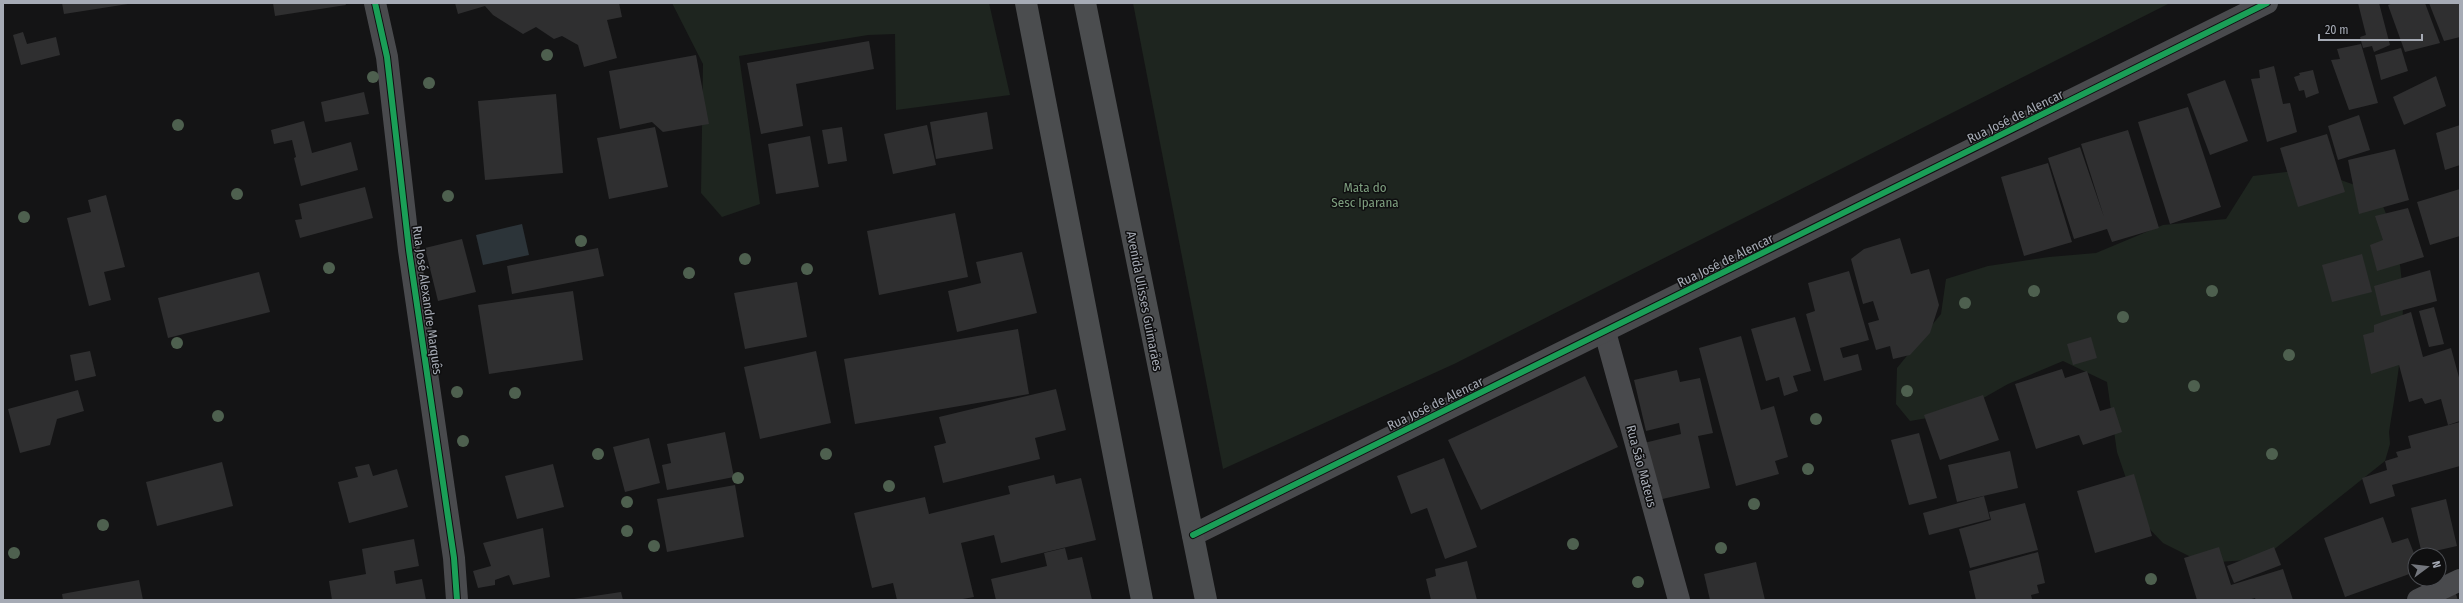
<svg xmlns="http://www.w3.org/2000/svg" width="2463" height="603" font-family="'Fira Sans Condensed',sans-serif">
<rect width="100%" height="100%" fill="#141415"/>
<g fill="#1e251f">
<path d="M672,3h317l21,92 -114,15 -1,-76 -27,1 -129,21 21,148 -38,13 -21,-24 2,-129z"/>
<path d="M1133,3h1037l-716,361 -231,105z"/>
<path d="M2309,169l69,24c6,18 16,36 19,55 13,62 2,122 -8,184l1,12 -5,17 -123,98 -59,4 -40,-20 -23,-24 -23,-67 -10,-70 -44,-21 -55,23 -51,29 -47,8 -14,-17 1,-36 44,-54 5,-35 42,-13 61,-9 47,-4 67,-28 63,-6 27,-43z"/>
</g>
<path fill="#2c3439" d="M522,224l7,31 -46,10 -7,-30z"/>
<g fill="#2f2f30">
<path d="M62,3h66v1l-64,10z"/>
<path d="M273,3h72l1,2 -71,11z"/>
<path d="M455,3h164l3,14 -15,3 10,38 -33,9 -6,-22 -16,-9 -8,3 -18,-12 -13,7 -30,-19 -8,-9 -27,8z"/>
<path d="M2358,3h21l11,42 -16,7 -2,-6 -9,2 -3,-11 6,-2z"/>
<path d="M2393,3h32l15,40 -35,9 -17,-47z"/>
<path d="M2429,3h31v34l-16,4z"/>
<path d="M23,32l4,12 29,-7 4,18 -39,10 -8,-30z"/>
<path d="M869,41l5,28 -78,15 7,42 -42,8 -14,-71z"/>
<path d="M2361,44l17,59 -29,7 -18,-50 9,-1 -3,-10z"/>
<path d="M2401,48l7,23 -27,9 -6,-25z"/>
<path d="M696,55l13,69 -46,8 -11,-10 -32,7 -11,-58z"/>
<path d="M2274,66l9,38 7,-1 7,29 -30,10 -16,-63 9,-1 -1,-8z"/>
<path d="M2313,70l6,23 -13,5 -2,-8 -5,1 -5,-14 6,-2 -1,-2z"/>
<path d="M2436,76l10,30 -42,19 -11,-28z"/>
<path d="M2225,80l23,61 -38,14 -23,-61z"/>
<path d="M364,92l5,22 -44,8 -4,-20z"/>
<path d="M556,94l7,79 -78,7 -7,-79z"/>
<path d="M2188,107l33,100 -51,17 -32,-102z"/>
<path d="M987,112l6,37 -57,10 -6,-37z"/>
<path d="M2359,115l11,35 -32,10 -10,-34z"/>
<path d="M304,121l8,32 39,-11 7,28 -57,16 -7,-28 2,-1 -4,-17 -18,4 -3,-14z"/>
<path d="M927,125l9,40 -43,9 -9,-40z"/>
<path d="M2460,125v40l-15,5 -9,-37z"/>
<path d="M655,127l13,60 -59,12 -12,-61z"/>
<path d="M842,127l5,34 -19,3 -6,-34z"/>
<path d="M2128,130l31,98 -47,14 -5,-13 -33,10 -26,-81 32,-11 24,70 -23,-73z"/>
<path d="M2327,134l18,58 -47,15 -18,-59z"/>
<path d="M810,136l9,51 -43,7 -8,-50z"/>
<path d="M2395,149l14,51 -50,14 -11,-54z"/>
<path d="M2048,163l24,79 -48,14 -23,-79z"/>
<path d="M365,187l8,31 -73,20 -5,-18 7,-1 -3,-15z"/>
<path d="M2460,189v47l-30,9 -13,-43z"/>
<path d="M106,195l19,72 -21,5 7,28 -22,6 -22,-88 24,-6 -3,-12z"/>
<path d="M2408,208l16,49 -47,14 -7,-26 13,-5 -8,-24z"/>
<path d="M955,213l13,64 -89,18 -12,-64z"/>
<path d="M1900,238l11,36 18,-5 10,36 -9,28 -20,22 -17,4 -3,-13 -14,4 -8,-27 11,-3 -6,-19 -10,3 -12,-45 13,-10z"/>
<path d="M462,239l14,53 -38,9 -13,-53z"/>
<path d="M598,248l6,28 -92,18 -5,-28z"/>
<path d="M1022,252l15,61 -80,19 -9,-41 33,-8 -5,-21z"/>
<path d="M2362,254l10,38 -40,10 -10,-37z"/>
<path d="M2430,270l7,31 -56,15 -7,-30z"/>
<path d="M1849,271l20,69 -29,8 3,10 15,-4 4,16 -38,11 -18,-67 9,-3 -7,-28z"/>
<path d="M259,272l11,40 -102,26 -10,-40z"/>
<path d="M797,282l10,55 -62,12 -11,-56z"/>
<path d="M573,291l10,69 -94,14 -11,-69z"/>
<path d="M2434,307l10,37 -15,3 -10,-36z"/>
<path d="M2411,312l12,45 28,-9 9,33v40l-12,4 -7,-26 -16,5 -3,-6 -13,4 -10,-37 -28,9 -8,-39 11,-3v-7z"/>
<path d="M1795,317l16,54 -18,5 5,15 -14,5 -5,-19 -13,4 -15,-52z"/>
<path d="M1018,329l11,65 -174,30 -11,-65z"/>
<path d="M1741,336l20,74 13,-4 14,51 -13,4 4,13 -43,12 -37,-138z"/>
<path d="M2091,337l6,21 -24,7 -6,-21z"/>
<path d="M90,351l6,25 -21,5 -5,-26z"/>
<path d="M816,351l15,72 -71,16 -16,-72z"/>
<path d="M2062,369l3,9 22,-7 13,40 14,-4 8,25 -39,13 -4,-10 -43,14 -21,-65z"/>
<path d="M1677,370l3,12 20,-4 13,55 -15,3 12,52 -52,12 -14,-57 37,-9 -2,-11 -33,8 -12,-51z"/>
<path d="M1585,376l33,71 -137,63 -33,-70z"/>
<path d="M1056,389l10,41 -31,8 5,21 -97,24 -9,-37 12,-3 -7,-26z"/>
<path d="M78,390l6,21 -27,8 -7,26 -30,8 -12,-44z"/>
<path d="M1983,395l16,45 -59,20 -16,-45z"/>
<path d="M2460,422v44l-68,19 3,11 -25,8 -8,-26 25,-8 -2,-9 13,-4 -2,-5 15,-4 -3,-12z"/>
<path d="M725,432l9,45 -67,13 -5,-25 9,-2 -4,-19z"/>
<path d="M1919,433l18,65 -28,7 -18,-65z"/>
<path d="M649,438l11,45 -35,9 -12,-45z"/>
<path d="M2010,451l8,37 -61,14 -9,-37z"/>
<path d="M1444,458l33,89 -32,12 -18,-51 -16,6 -14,-38z"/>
<path d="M222,462l11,44 -76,20 -11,-44z"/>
<path d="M369,464l4,12 24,-7 11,38 -59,16 -11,-41 20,-5 -3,-10z"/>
<path d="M553,464l11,43 -47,12 -12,-43z"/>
<path d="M2134,474l18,62 -57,17 -18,-62z"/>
<path d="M1054,475l2,9 25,-6 15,62 -95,23 -7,-28 -33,8 13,54 -17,3h-60l-4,-17 -21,5 -18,-75 71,-16 4,17 81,-20 -2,-8z"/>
<path d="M735,485l9,52 -77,15 -10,-53z"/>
<path d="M1984,496l6,23 -61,16 -6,-22z"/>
<path d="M2446,499l11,47 -35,8 -11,-46z"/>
<path d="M2025,503l13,47 -68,18 -11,-39 32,-9 -2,-8z"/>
<path d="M2383,517l9,26 16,-5 7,18v16l-70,25 -21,-59z"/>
<path d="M543,528l7,49 -37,8 -4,-10 -14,5v5l-17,3 -5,-17 18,-5 -8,-23z"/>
<path d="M414,539l5,27 -25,5 2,13 26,-5 4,21h-94l-3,-19 37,-7 -4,-25z"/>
<path d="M2219,547l12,38 52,-16 10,31h-37l-1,-2 -7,2h-51l-13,-42z"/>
<path d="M2274,547l7,18 -47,18 -7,-17z"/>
<path d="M1065,548l3,12 14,-3 10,43h-96l-5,-21 56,-13 -3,-13z"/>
<path d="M2038,552l7,31 -8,2 2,8 -8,2 1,4 -56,1 -7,-29z"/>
<path d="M1467,561l10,39h-46l-5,-21 10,-3 -1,-7z"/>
<path d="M1756,562l9,38h-55l-6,-26z"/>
<path d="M139,580l4,20h-80l-1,-6z"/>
<path d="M2454,589l4,11h-36z"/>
<path d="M621,592l2,8h-49v-1z"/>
</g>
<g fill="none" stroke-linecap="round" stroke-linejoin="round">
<g stroke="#494a4d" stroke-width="22">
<path d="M375,3l12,54 22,193 45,308 3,42"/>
<path d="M1605,332l74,268"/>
<path d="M1193,535l1074,-532"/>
<path d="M2418,600l42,-20"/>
</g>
<g stroke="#4b4d4f" stroke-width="22">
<path d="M1026,3l116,597"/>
<path d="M1085,3l121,597"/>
</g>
<defs>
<g id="cycleway">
<path d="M375,3l12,54 22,193 45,308 3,42"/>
<path d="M1193,535l1074,-532"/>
</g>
</defs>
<use href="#cycleway" stroke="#0f0f10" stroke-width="8"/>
<use href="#cycleway" stroke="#1a9f57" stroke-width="6"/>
</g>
<g fill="#4e604f">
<circle cx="547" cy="55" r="6"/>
<circle cx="373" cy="77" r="6"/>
<circle cx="429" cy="83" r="6"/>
<circle cx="178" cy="125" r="6"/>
<circle cx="237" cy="194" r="6"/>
<circle cx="448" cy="196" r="6"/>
<circle cx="24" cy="217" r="6"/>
<circle cx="581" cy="241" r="6"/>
<circle cx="745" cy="259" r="6"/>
<circle cx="329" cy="268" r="6"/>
<circle cx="807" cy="269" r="6"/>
<circle cx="689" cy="273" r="6"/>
<circle cx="2034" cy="291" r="6"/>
<circle cx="2212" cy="291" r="6"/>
<circle cx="1965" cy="303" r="6"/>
<circle cx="2123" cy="317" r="6"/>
<circle cx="177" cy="343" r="6"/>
<circle cx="2289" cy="355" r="6"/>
<circle cx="2194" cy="386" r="6"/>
<circle cx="1907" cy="391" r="6"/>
<circle cx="457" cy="392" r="6"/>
<circle cx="515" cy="393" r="6"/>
<circle cx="218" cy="416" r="6"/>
<circle cx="1816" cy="419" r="6"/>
<circle cx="463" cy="441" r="6"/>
<circle cx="598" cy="454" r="6"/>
<circle cx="826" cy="454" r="6"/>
<circle cx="2272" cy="454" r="6"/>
<circle cx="1808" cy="469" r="6"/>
<circle cx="738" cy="478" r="6"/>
<circle cx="889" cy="486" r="6"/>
<circle cx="627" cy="502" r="6"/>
<circle cx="1754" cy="504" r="6"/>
<circle cx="103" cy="525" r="6"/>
<circle cx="627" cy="531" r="6"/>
<circle cx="1573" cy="544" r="6"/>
<circle cx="654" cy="546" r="6"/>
<circle cx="1721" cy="548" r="6"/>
<circle cx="14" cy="553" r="6"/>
<circle cx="2151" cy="579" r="6"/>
<circle cx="1638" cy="582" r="6"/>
</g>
<g text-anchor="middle" stroke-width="3" stroke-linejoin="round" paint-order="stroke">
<g font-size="13" fill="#a6abb5" stroke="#0f0f10">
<text transform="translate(2015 116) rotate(-26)" y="5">Rua José de Alencar</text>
<text transform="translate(1725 260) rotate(-26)" y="5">Rua José de Alencar</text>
<text transform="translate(428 300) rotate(82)" y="5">Rua José Alexandre Marquês</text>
<text transform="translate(1145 301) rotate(79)" y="5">Avenida Ulisses Guimarães</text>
<text transform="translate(1435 403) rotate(-26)" y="5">Rua José de Alencar</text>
<text transform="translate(1642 466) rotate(75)" y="5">Rua São Mateus</text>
</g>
<g font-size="13" fill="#7e9f7f" stroke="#0f0f10">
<text x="1365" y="192">Mata do<tspan x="1365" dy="15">Sesc Iparana</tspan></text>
</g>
</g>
<rect width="2463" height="603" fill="none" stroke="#a6abb5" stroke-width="8"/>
<g transform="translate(2427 567) rotate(75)"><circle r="19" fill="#0f0f10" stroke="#4b4d52"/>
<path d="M0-3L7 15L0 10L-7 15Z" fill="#73767d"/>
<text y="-6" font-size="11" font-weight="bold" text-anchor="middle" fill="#a6abb5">N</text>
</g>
<path d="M2319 34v6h103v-6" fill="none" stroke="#a6abb5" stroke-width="2"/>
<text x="2325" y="34" font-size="12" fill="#a6abb5" stroke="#0f0f10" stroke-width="3" paint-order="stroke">20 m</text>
</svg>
